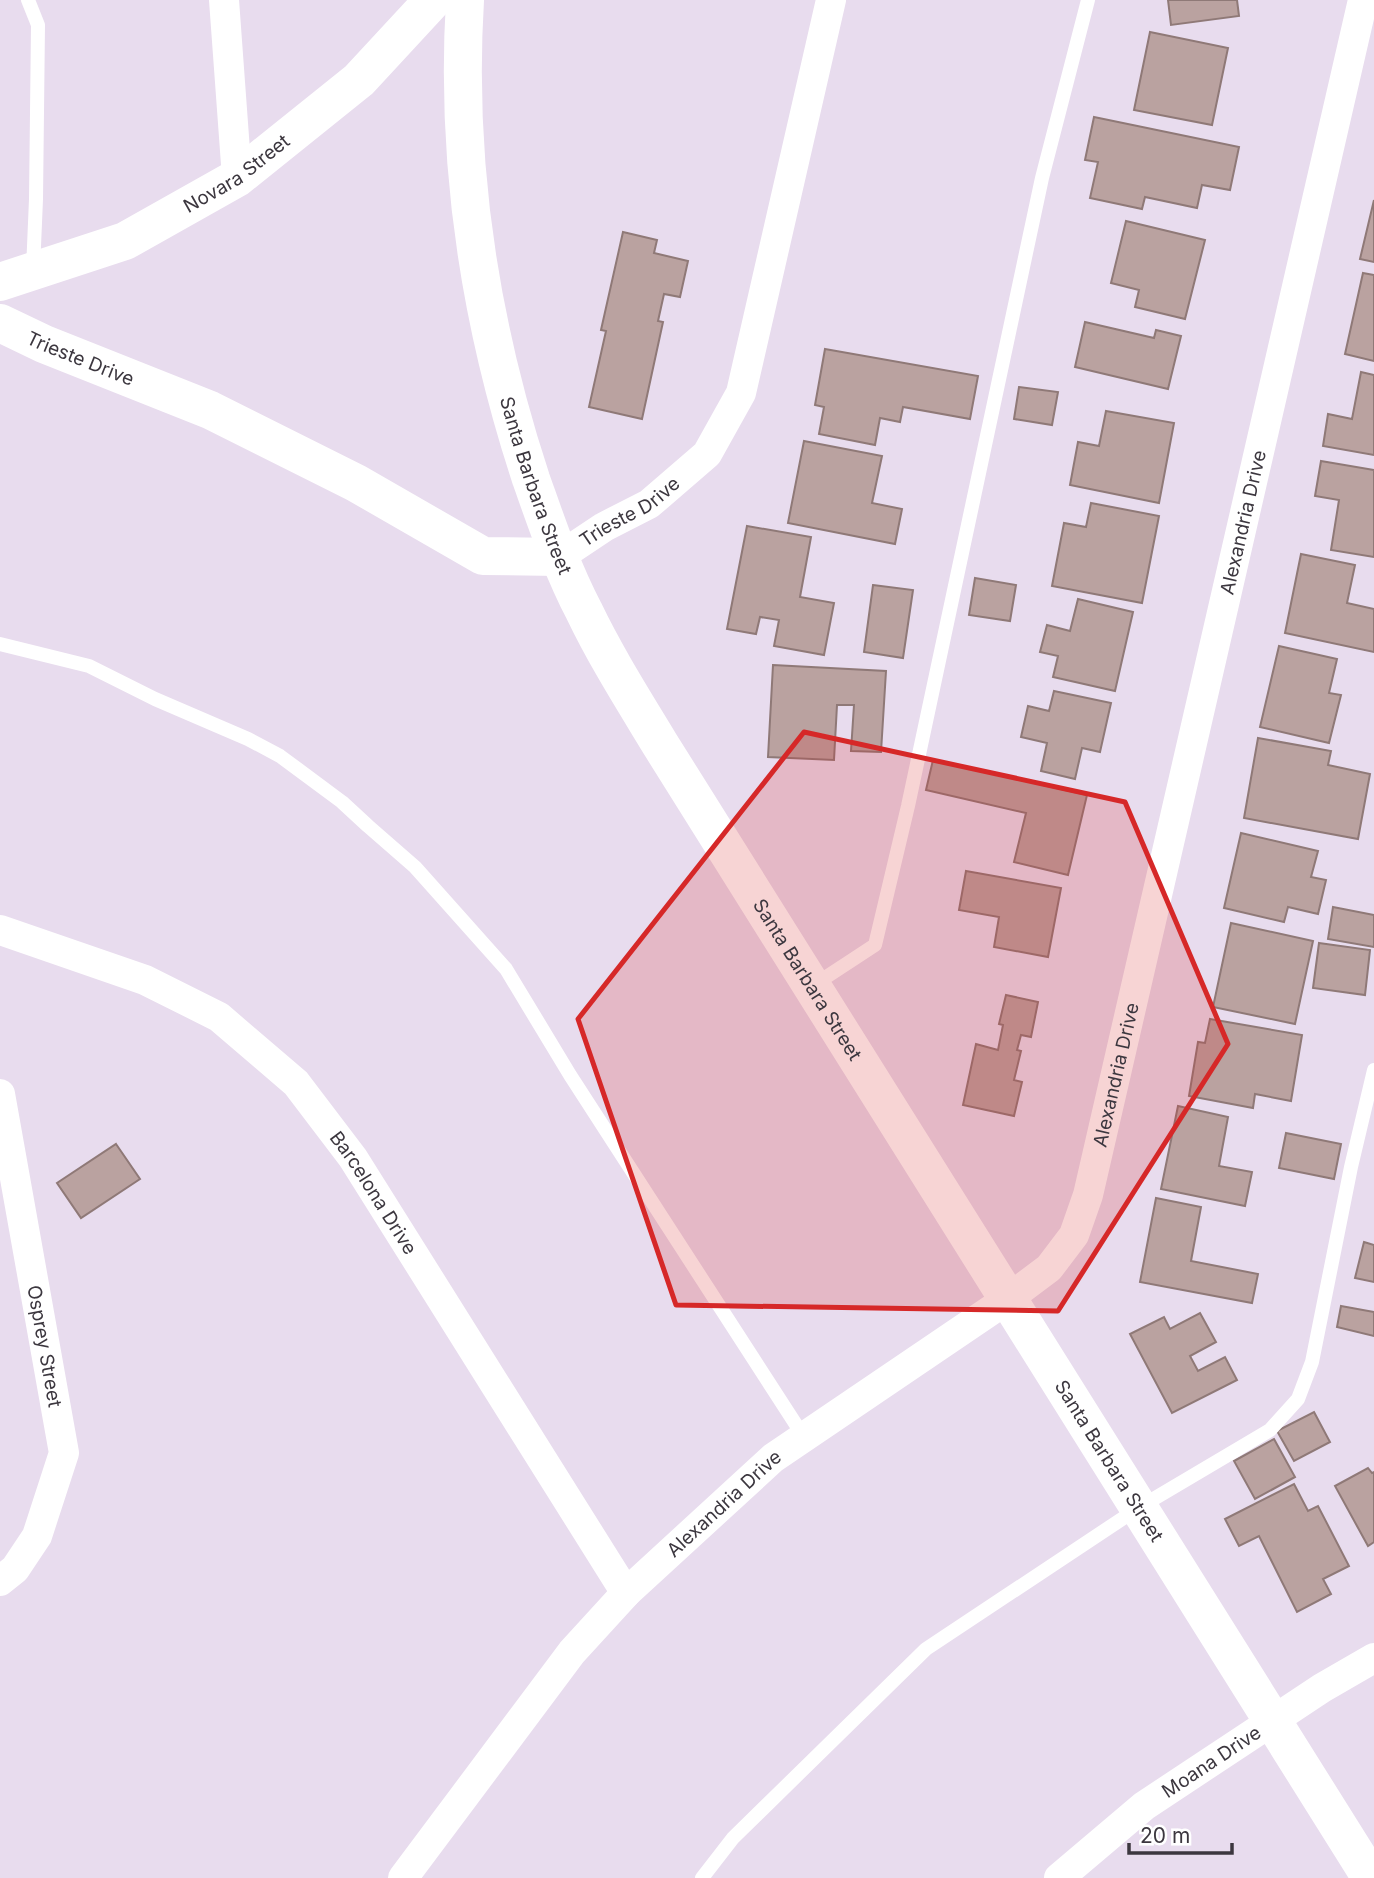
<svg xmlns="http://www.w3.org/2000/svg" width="1374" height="1878" font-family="Inter,sans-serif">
<rect width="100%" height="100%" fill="#e8dcee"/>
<g fill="#baa2a0" stroke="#8f7977" stroke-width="2">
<path d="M1168,0h69l2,16 -68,9z"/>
<path d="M1150,32l78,16 -16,77 -78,-15z"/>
<path d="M1094,117l145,30 -9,43 -28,-5 -5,23 -52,-11 -3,12 -52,-11 8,-36 -13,-2z"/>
<path d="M1374,200v62l-14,-3z"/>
<path d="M1126,221l79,19 -20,79 -50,-12 4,-17 -28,-7z"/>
<path d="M623,232l34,8 -3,13 34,8 -8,36 -16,-3 -6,27 5,1 -21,97 -53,-12 17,-76 -5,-1z"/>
<path d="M1363,273l11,2v86l-29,-7z"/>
<path d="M1085,322l69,16 2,-8 25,6 -13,53 -93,-22z"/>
<path d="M825,349l153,27 -8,43 -67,-12 -3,15 -20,-4 -5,27 -56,-11 5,-27 -9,-2z"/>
<path d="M1361,372l13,3v80l-51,-9 5,-32 24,5z"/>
<path d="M1019,387l39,5 -6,33 -38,-6z"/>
<path d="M1106,411l68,12 -15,80 -89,-18 8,-43 21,4z"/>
<path d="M804,441l78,15 -10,47 30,6 -7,35 -107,-21z"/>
<path d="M1321,461l53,9v87l-43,-7 8,-50 -24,-4z"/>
<path d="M1091,503l68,13 -17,87 -90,-17 12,-63 22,4z"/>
<path d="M747,526l64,11 -11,60 34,6 -10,52 -50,-9 5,-26 -19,-3 -4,17 -29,-5z"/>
<path d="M1301,554l54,11 -8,38 27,6v43l-89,-19z"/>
<path d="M975,578l41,7 -6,36 -41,-6z"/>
<path d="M873,585l40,5 -10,68 -39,-6z"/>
<path d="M1078,599l55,13 -18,79 -62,-14 5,-21 -18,-4 7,-27 23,6z"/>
<path d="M1279,646l58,13 -8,34 12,2 -12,48 -69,-16z"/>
<path d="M773,665l113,6 -5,81 -30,-1 3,-46h-17l-3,55 -66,-3z"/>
<path d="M1054,691l57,12 -11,49 -18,-4 -7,31 -34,-8 6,-28 -26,-6 7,-31 21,5z"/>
<path d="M1258,738l73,13 -3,14 42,9 -12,65 -114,-21z"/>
<path d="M933,760l154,35 -19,80 -54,-13 12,-49 -100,-23z"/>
<path d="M1241,833l77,18 -7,26 15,3 -8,34 -30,-7 -4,15 -60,-14z"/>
<path d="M966,871l95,17 -13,69 -54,-10 5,-30 -40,-7z"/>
<path d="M1333,907l41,8v32l-46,-8z"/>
<path d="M1231,923l82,18 -18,83 -82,-17z"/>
<path d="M1319,943l51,7 -5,45 -52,-7z"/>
<path d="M1006,995l32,7 -7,35 -10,-2 -4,15 4,1 -7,29 8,2 -8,34 -51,-11 13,-61 22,6 5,-25 -4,-1z"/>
<path d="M1210,1019l92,16 -11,66 -36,-7 -2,14 -64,-12 9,-54 7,1z"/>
<path d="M1178,1106l50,11 -9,49 33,6 -7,34 -84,-17z"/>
<path d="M1286,1133l55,11 -7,35 -55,-11z"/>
<path d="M116,1144l24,35 -59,39 -24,-35z"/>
<path d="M1156,1198l45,9 -10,54 67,13 -6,29 -112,-21z"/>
<path d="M1364,1242l10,3v37l-19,-4z"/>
<path d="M1341,1306l33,6v24l-37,-9z"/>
<path d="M1200,1313l16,29 -26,14 8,15 27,-14 12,23 -65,33 -42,-79 34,-17 6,12z"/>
<path d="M1314,1412l16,30 -36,19 -17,-30z"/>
<path d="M1274,1439l21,38 -40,22 -21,-38z"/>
<path d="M1368,1468l4,5 2,-1v70l-6,4 -33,-60z"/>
<path d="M1294,1484l14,27 10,-5 31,60 -26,13 8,15 -34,18 -38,-76 -20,10 -14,-27z"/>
</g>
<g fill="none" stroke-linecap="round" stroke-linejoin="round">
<g stroke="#fff" stroke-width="14">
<path d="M28,0l10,25 -2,174 -3,71"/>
<path d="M0,644l89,22 66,33 93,40 32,17 62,46 26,24 47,41 91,102 64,106 234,362"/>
<path d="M814,985l61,-40 33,-139 134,-628 46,-178"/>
<path d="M702,1878l31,-40 193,-189 214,-142 130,-77 28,-31 14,-37 39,-195 23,-97"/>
</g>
<g stroke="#fff" stroke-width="30">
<path d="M224,0l13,178"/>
<path id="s1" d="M559,557l45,-30 45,-23 58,-50 34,-61 90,-393"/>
<path id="s2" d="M0,930l145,50 74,37 77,66 57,75 273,435"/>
<path id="s3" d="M0,1094l64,359 -27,83 -22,33 -15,12"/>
<path id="s4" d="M403,1878l169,-226 54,-59 147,-135 236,-160 40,-30 25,-33 14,-40 275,-1195"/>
<path id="s5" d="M1059,1878l85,-72 178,-118 52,-30"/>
</g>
<g stroke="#fff" stroke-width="38">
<path id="s6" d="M465,0c-10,163 15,324 66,479 16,45 31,90 53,132 22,46 50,90 76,133l711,1134"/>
<path id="s7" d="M0,282l125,-41 112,-63 122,-98 74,-80"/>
<path id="s8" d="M0,323l44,21 166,66 146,73 127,73 76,1"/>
</g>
</g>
<path fill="#d62828" fill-opacity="0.2" stroke="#d62828" stroke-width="5" stroke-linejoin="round" d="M804,732l321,70 103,242 -170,267 -382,-6 -98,-286z"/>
<g text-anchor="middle" stroke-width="5" stroke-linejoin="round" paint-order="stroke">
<g font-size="19" fill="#3c373f" stroke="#fff">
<text dy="7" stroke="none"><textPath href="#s7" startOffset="262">Novara Street</textPath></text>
<text dy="7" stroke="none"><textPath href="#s8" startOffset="88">Trieste Drive</textPath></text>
<text dy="7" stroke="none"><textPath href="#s6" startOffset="494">Santa Barbara Street</textPath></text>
<text dy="7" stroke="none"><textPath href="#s1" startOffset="84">Trieste Drive</textPath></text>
<text dy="7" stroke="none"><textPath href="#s4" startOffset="1671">Alexandria Drive</textPath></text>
<text dy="7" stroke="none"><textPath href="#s6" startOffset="1060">Santa Barbara Street</textPath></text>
<text dy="7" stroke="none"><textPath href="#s4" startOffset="1104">Alexandria Drive</textPath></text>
<text dy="7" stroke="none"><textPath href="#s2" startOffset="472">Barcelona Drive</textPath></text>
<text dy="7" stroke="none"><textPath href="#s3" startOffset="256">Osprey Street</textPath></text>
<text dy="7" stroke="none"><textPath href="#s6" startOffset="1628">Santa Barbara Street</textPath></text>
<text dy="7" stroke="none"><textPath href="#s4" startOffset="495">Alexandria Drive</textPath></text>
<text dy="7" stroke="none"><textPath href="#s5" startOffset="192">Moana Drive</textPath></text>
</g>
</g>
<path d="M1129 1843v10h103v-10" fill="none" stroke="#3c373f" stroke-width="3.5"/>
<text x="1140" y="1843" font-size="21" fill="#3c373f" stroke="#ffffff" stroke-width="5" paint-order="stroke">20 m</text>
</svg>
